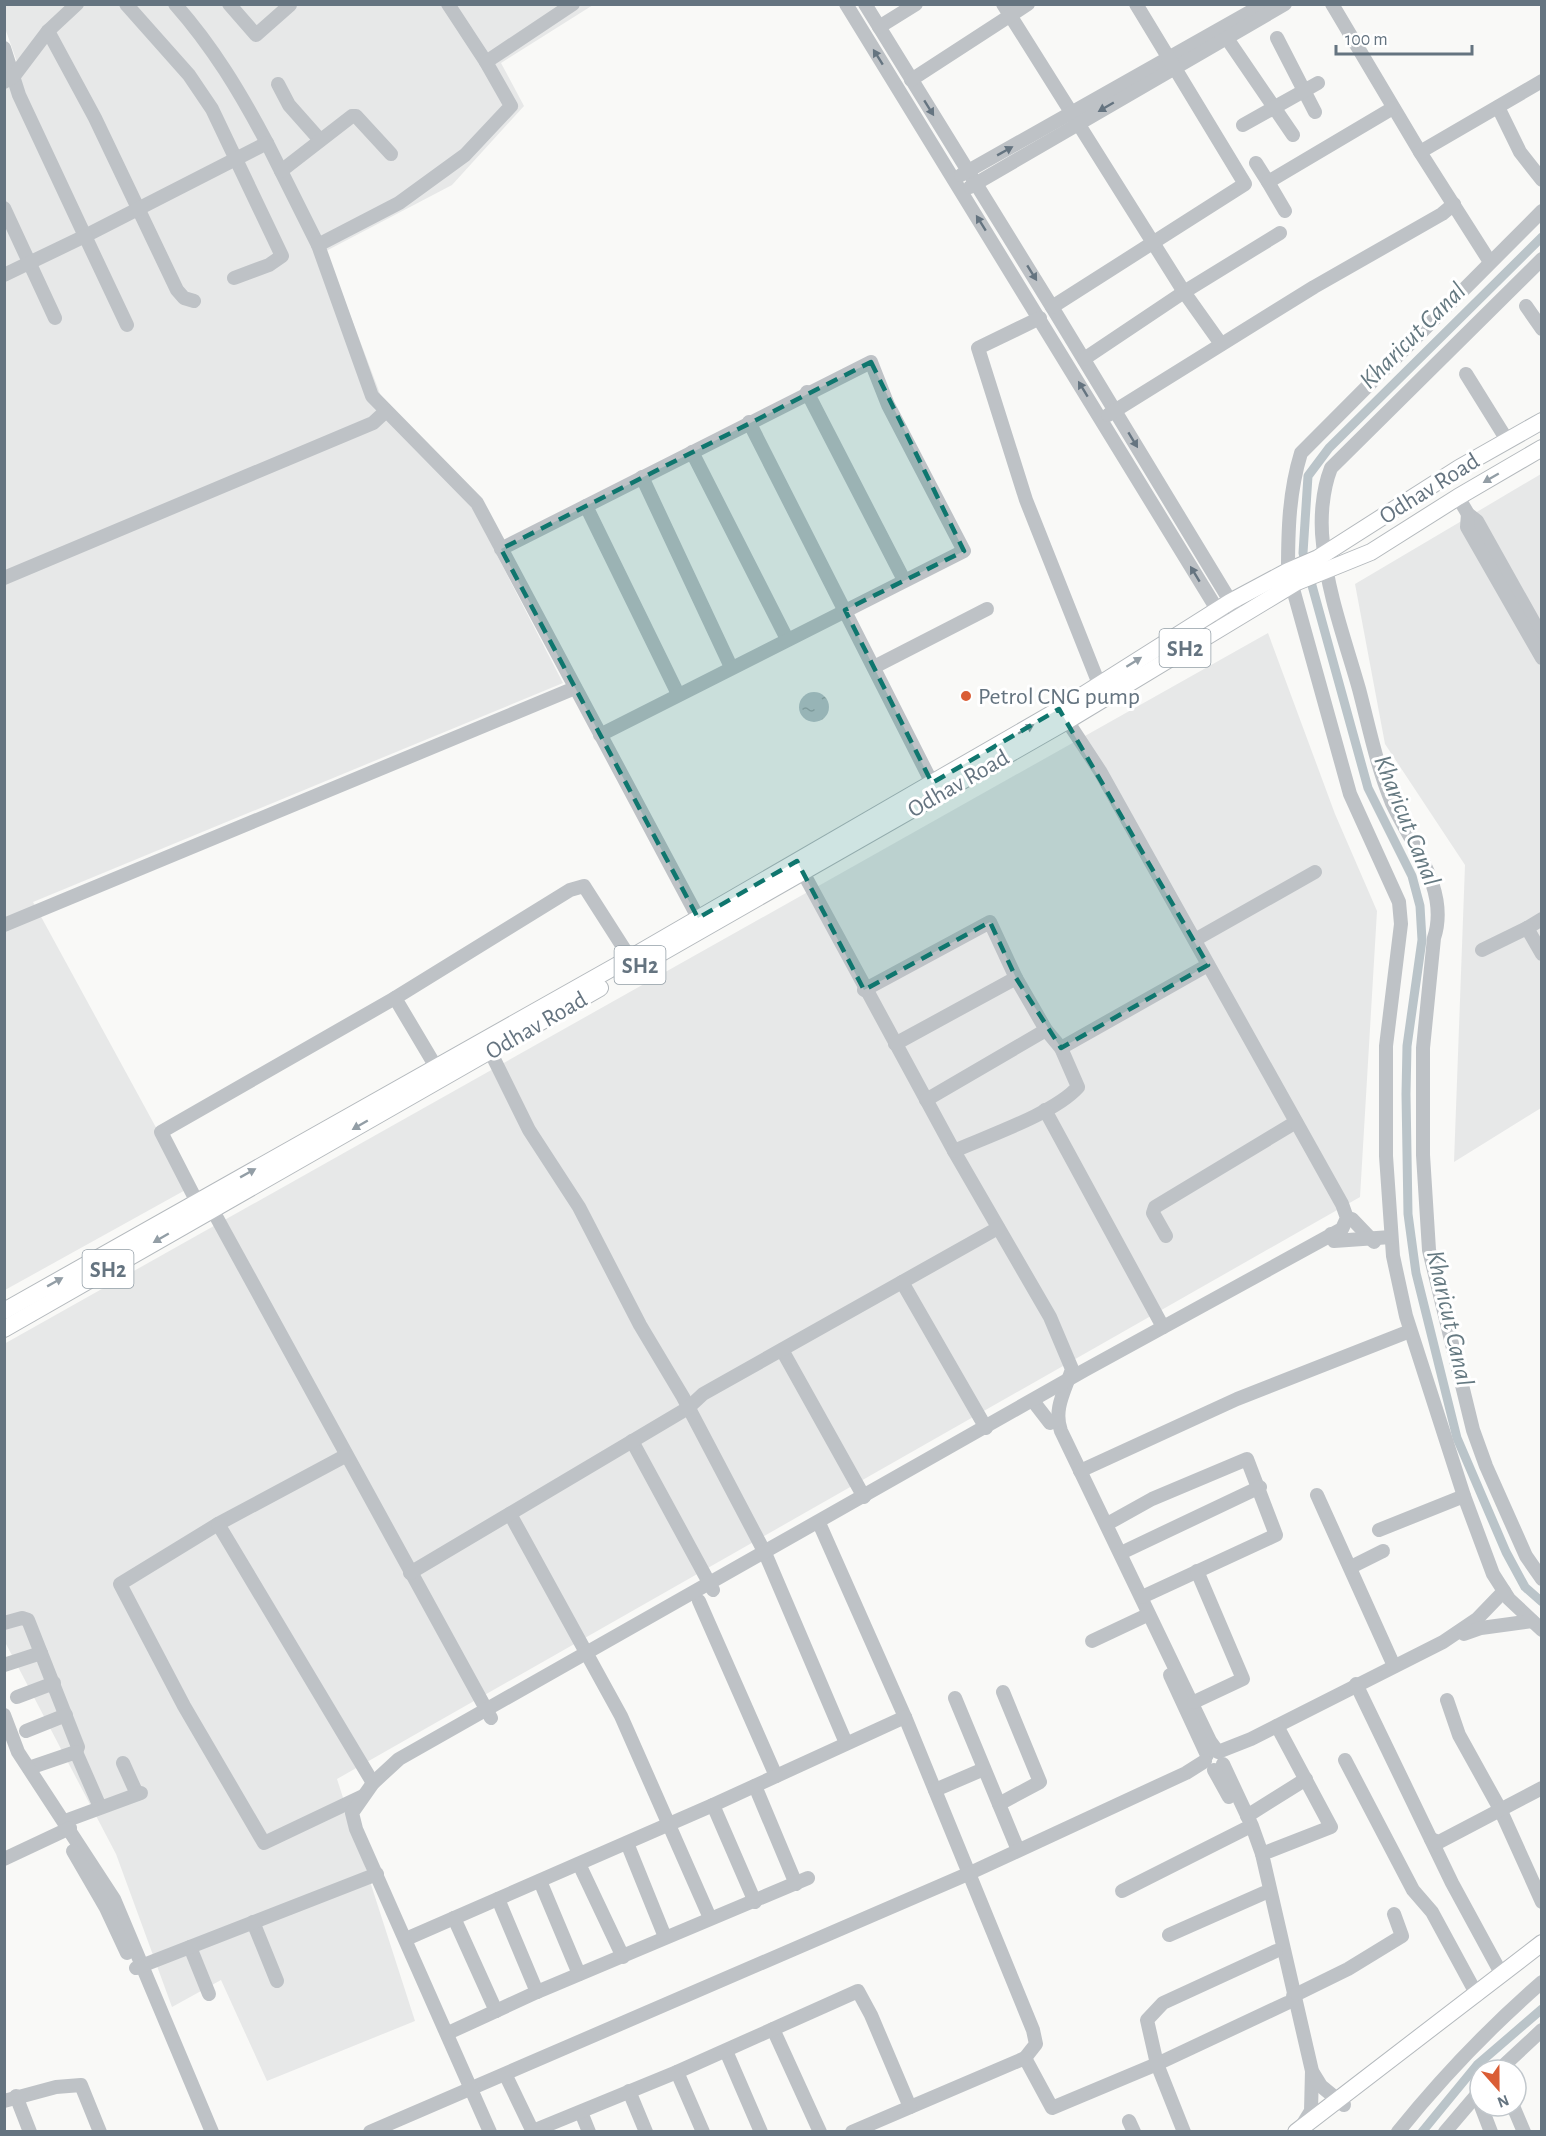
<svg xmlns="http://www.w3.org/2000/svg" width="1546" height="2136" font-family="'Alegreya Sans',sans-serif">
<defs>
<pattern id="water-ripples" width="26" height="14" patternUnits="userSpaceOnUse" patternTransform="scale(1.5)"><rect width="26" height="14" fill="#bac4c9"/><path d="M2 4q2-2 4 0t4 0M15 11q2-2 4 0t4 0" fill="none" stroke="#9ba4a8"/></pattern>
</defs>
<rect width="100%" height="100%" fill="#f9f9f7"/>
<g fill="#e7e8e8">
<path d="M5,5h588l-92,58 23,43 -72,79 -126,66 56,148 91,110 90,174 -530,219 156,286 -184,102 -1,-1215 14,-10 -13,-37z"/>
<path d="M1541,474v634l-87,54 11,-297 -80,-121 -30,-160z"/>
<path d="M1268,633l67,181 42,97 -17,286 -1023,582 78,242 -148,60 -46,-101 -49,27 -56,-153 -111,-212 -1,-298z"/>
</g>
<circle fill="url(#water-ripples)" cx="814" cy="707" r="15"/>
<g fill="none" stroke-linecap="round" stroke-linejoin="round">
<g stroke="#bac4c9" stroke-width="9">
<path d="M1542,237l-213,211 -21,28 -5,77 65,235 44,88 8,30 2,34 -15,106 -1,48 2,120 8,59 41,165 49,114 19,35 17,15"/>
<path d="M1422,2132l55,-67 65,-56"/>
</g>
<defs>
<g id="major">
<path d="M635,968l432,-247 230,-139 74,-30 87,-55 84,-49"/>
<path d="M4,1311l626,-353 314,-182 123,-71 163,-103 58,-31 30,-13 141,-90 83,-47"/>
<path d="M4,1329l596,-341"/>
<path d="M1296,2132l246,-189"/>
</g>
</defs>
<use href="#major" stroke="#b4b9bd" stroke-width="18"/>
<g stroke="#bec2c6" stroke-width="14">
<path d="M126,4l63,71 23,34 70,147 -13,9 -35,13"/>
<path d="M175,4c38,43 65,88 92,139"/>
<path d="M229,4l27,31 34,-30"/>
<path d="M448,4l38,58"/>
<path d="M846,4l377,615"/>
<path d="M865,4l187,303 183,302"/>
<path d="M1003,4l181,288 96,-59"/>
<path d="M1332,4l88,148 70,110"/>
<path d="M879,27l37,-23"/>
<path d="M48,31l47,87 82,172 7,8 10,3"/>
<path d="M1226,37l67,98"/>
<path d="M1277,38l38,74"/>
<path d="M4,48l15,47 66,141 182,-93 51,102 54,151 105,107 225,422"/>
<path d="M911,80l117,-76"/>
<path d="M4,82l10,-6 34,-45 29,-27"/>
<path d="M278,84l11,21 31,35"/>
<path d="M1498,107l22,45 22,28"/>
<path d="M1243,125l75,-42"/>
<path d="M1420,152l122,-71"/>
<path d="M1256,163l12,19 125,-74"/>
<path d="M281,171l71,-55h4l35,38"/>
<path d="M961,175l303,-171"/>
<path d="M1268,182l17,29"/>
<path d="M970,187l315,-183"/>
<path d="M4,208l51,110"/>
<path d="M1542,211l-241,242c-12,39 -13,77 -13,118l62,223 49,108 2,22 -15,122v110l7,100 13,60 58,180 29,78 16,25 33,31"/>
<path d="M318,245l81,-42 66,-48 46,-49 -25,-44 87,-58"/>
<path d="M1542,259l-211,209c-9,23 -11,52 -8,76 4,48 23,99 36,145 10,38 18,78 33,114 19,41 58,87 42,135l-11,110v107l6,95 44,180 13,36 40,90 16,23"/>
<path d="M4,275l81,-39 42,89"/>
<path d="M1526,306l16,23"/>
<path d="M1052,307l193,-123 -109,-180"/>
<path d="M1040,318l-62,30 48,152 73,184"/>
<path d="M1084,359l100,-67 37,52"/>
<path d="M1466,374l41,66"/>
<path d="M807,392l97,188"/>
<path d="M1108,415l206,-128 128,-73 12,-10"/>
<path d="M749,422l183,361"/>
<path d="M692,452l95,187"/>
<path d="M642,477l89,190"/>
<path d="M1458,497l10,17 9,7 65,116"/>
<path d="M586,506l92,188"/>
<path d="M1468,514l-1,13 75,131"/>
<path d="M501,549l370,-187 17,43 76,146 -364,184"/>
<path d="M4,578l369,-155 13,-12"/>
<path d="M874,667l113,-58"/>
<path d="M799,865l155,286 96,166 22,52c-7,22 -19,40 -11,62l149,310 8,11 33,-13 192,-97 34,-23 27,-28"/>
<path d="M4,925l571,-237"/>
<path d="M1527,928l15,-9"/>
<path d="M1200,937l115,-65"/>
<path d="M1482,950l45,-22 15,26"/>
<path d="M864,990l126,-68 26,56"/>
<path d="M895,1044l121,-66 30,52 15,18 17,39c-23,26 -90,49 -124,64"/>
<path d="M1061,1048l147,-83"/>
<path d="M490,1051l39,79 50,77 61,118 43,72 82,156 81,190"/>
<path d="M436,1067l-41,-69 175,-108 14,-4 46,72"/>
<path d="M926,1100l120,-70"/>
<path d="M1045,1110l118,217"/>
<path d="M197,1202l-36,-70 234,-134"/>
<path d="M212,1209l279,509"/>
<path d="M1347,1218l5,1 22,23"/>
<path d="M1331,1234l3,7 57,-4"/>
<path d="M1166,1236l-13,-23 2,-6 141,-85"/>
<path d="M902,1282l84,146"/>
<path d="M782,1350l82,147"/>
<path d="M1033,1401l17,22 7,-4"/>
<path d="M632,1441l81,149"/>
<path d="M345,1456l-127,68 -98,60 64,122 80,137 99,-47"/>
<path d="M1080,1471l157,-72 173,-68"/>
<path d="M1317,1495l77,171"/>
<path d="M510,1514l111,202 89,202"/>
<path d="M819,1523l86,194 128,313 3,14 -11,14 -173,74"/>
<path d="M218,1524l155,259"/>
<path d="M1107,1524l45,-25 95,-40 29,76 -134,62"/>
<path d="M1379,1530l85,-34"/>
<path d="M1121,1553l139,-66"/>
<path d="M1351,1567l32,-16"/>
<path d="M410,1573l278,-165 15,-14 295,-166"/>
<path d="M699,1601l77,175"/>
<path d="M4,1623l18,-5 6,2 50,127 -2,5 -47,16"/>
<path d="M1464,1634l17,-6 51,-7"/>
<path d="M1092,1641l51,-24"/>
<path d="M4,1665l37,-12"/>
<path d="M1170,1675l37,80"/>
<path d="M1356,1684l96,199 50,92"/>
<path d="M17,1697l37,-14"/>
<path d="M955,1698l63,152"/>
<path d="M1447,1700l12,35 41,74 42,93"/>
<path d="M1194,1702l49,-23 -46,-108"/>
<path d="M4,1715l14,37 96,147 98,233"/>
<path d="M26,1731l40,-16"/>
<path d="M76,1752l24,55"/>
<path d="M1345,1760l68,130 19,22 45,83"/>
<path d="M123,1763l14,31"/>
<path d="M1223,1764l29,62 10,28 50,217 -1,40 -8,13"/>
<path d="M1214,1770l15,27"/>
<path d="M755,1786l41,98"/>
<path d="M935,1790l49,-21"/>
<path d="M999,1804l41,-22 -37,-90"/>
<path d="M713,1805l42,97"/>
<path d="M1247,1816l59,-37"/>
<path d="M65,1821l76,-28"/>
<path d="M1431,1839l8,3 103,-54"/>
<path d="M627,1843l38,94"/>
<path d="M73,1851l33,57 21,45"/>
<path d="M1262,1854l69,-27 -54,-101"/>
<path d="M4,1859l66,-31"/>
<path d="M579,1864l44,93"/>
<path d="M540,1881l39,93"/>
<path d="M1122,1891l123,-62"/>
<path d="M498,1899l39,93"/>
<path d="M454,1918l42,93"/>
<path d="M253,1922l24,59"/>
<path d="M1169,1935l95,-42"/>
<path d="M406,1939l307,-134 192,-88"/>
<path d="M190,1947l19,47"/>
<path d="M136,1968l241,-94"/>
<path d="M1293,1996l55,-27 54,-33 -8,-22"/>
<path d="M773,2029l47,103"/>
<path d="M448,2033l89,-41 271,-114"/>
<path d="M726,2051l35,81"/>
<path d="M1025,2058l27,50 105,-44 130,-61"/>
<path d="M1499,2070l43,-40"/>
<path d="M677,2072l26,60"/>
<path d="M1313,2073l8,13 23,19"/>
<path d="M508,2080l25,52"/>
<path d="M629,2091l17,41"/>
<path d="M16,2096l14,36"/>
<path d="M4,2101l52,-14 25,-2 19,47"/>
<path d="M1481,2106l10,26"/>
<path d="M1513,2106l11,26"/>
<path d="M581,2112l8,20"/>
<path d="M1129,2121l5,11"/>
<path d="M533,2131l144,-59 181,-81 13,24 39,92"/>
<path d="M370,2132l600,-259 216,-100 19,-12"/>
<path d="M490,2132l-134,-303 -4,-16 21,-30 26,-24 686,-389 257,-141 5,-11 -5,-14 -242,-433 -38,-58"/>
<path d="M1184,2132l-27,-68 -10,-44 16,-17 113,-52"/>
<path d="M1398,2132c45,-56 90,-103 144,-150"/>
<path d="M1445,2132l35,-41"/>
</g>
<use href="#major" stroke="#fff" stroke-width="16"/>
</g>
<defs><path id="oneway-solid" d="M-6-.8H1V-3.2L6.5 0L1 3.2V.8H-6Z" transform="scale(1.5)"/></defs>
<g fill="#657480">
<use href="#oneway-solid" transform="translate(878 57) rotate(-122)"/>
<use href="#oneway-solid" transform="translate(1106 107) rotate(150)"/>
<use href="#oneway-solid" transform="translate(929 108) rotate(58)"/>
<use href="#oneway-solid" transform="translate(1005 151) rotate(-29)"/>
<use href="#oneway-solid" transform="translate(981 223) rotate(-122)"/>
<use href="#oneway-solid" transform="translate(1032 273) rotate(58)"/>
<use href="#oneway-solid" transform="translate(1083 389) rotate(-121)"/>
<use href="#oneway-solid" transform="translate(1133 440) rotate(59)"/>
<use href="#oneway-solid" transform="translate(1195 574) rotate(-121)"/>
</g>
<g fill="#939ea6">
<use href="#oneway-solid" transform="translate(1491 478) rotate(150)"/>
<use href="#oneway-solid" transform="translate(1134 662) rotate(-32)"/>
<use href="#oneway-solid" transform="translate(1026 729) rotate(-30)"/>
<use href="#oneway-solid" transform="translate(360 1125) rotate(150)"/>
<use href="#oneway-solid" transform="translate(248 1173) rotate(-29)"/>
<use href="#oneway-solid" transform="translate(161 1238) rotate(150)"/>
<use href="#oneway-solid" transform="translate(55 1282) rotate(-29)"/>
</g>
<path fill="#0f766e" fill-opacity="0.2" stroke="#0f766e" stroke-width="4.5" stroke-dasharray="12 8" stroke-linejoin="round" d="M871,362l93,189 -119,59 87,173 127,-74 149,256 -147,83 -45,-70 -26,-56 -126,68 -67,-129 -99,57 -197,-369z"/>
<circle fill="#da5d35" stroke="#fff" stroke-width="2" cx="966" cy="696" r="6"/>
<g text-anchor="middle" stroke-width="6" stroke-linejoin="round" paint-order="stroke">
<g fill="#fff" stroke="#939ea6" stroke-width="1.5">
<rect x="1159.5" y="629" width="51" height="38" rx="4.5"/>
<rect x="614.5" y="946" width="51" height="38" rx="4.5"/>
<rect x="82.5" y="1250" width="51" height="38" rx="4.5"/>
</g>
<g font-size="22" font-weight="bold" fill="#657480">
<text x="1185" y="656">SH2</text>
<text x="640" y="973">SH2</text>
<text x="108" y="1277">SH2</text>
</g>
<g font-size="24" fill="#657480" stroke="#fff">
<text transform="translate(1429 488) rotate(-32)" y="8">Odhav Road</text>
<text transform="translate(958 783) rotate(-30)" y="8">Odhav Road</text>
<text transform="translate(536 1025) rotate(-30)" y="8">Odhav Road</text>
</g>
<g font-size="24" fill="#657480" stroke="#fff" text-anchor="start">
<text x="978" y="704">Petrol CNG pump</text>
</g>
<g font-size="26" font-style="italic" fill="#657981" stroke="#fff">
<text transform="translate(1412 335) rotate(-45)" y="9">Kharicut Canal</text>
<text transform="translate(1408 820) rotate(68)" y="9">Kharicut Canal</text>
<text transform="translate(1451 1318) rotate(77)" y="9">Kharicut Canal</text>
</g>
</g>
<rect width="1546" height="2136" fill="none" stroke="#657480" stroke-width="12"/>
<g transform="translate(1498 2088) rotate(159)"><circle r="28" fill="#ffffff" stroke="#c1c7cc" stroke-width="1.5"/>
<path d="M0-4.5L10 22L0 15L-10 22Z" fill="#da5d35"/>
<text y="-9" font-size="16" font-weight="bold" text-anchor="middle" fill="#657480">N</text>
</g>
<path d="M1336 45v9h136v-9" fill="none" stroke="#657480" stroke-width="3"/>
<text x="1345" y="45" font-size="18" fill="#657480" stroke="#ffffff" stroke-width="4.5" paint-order="stroke">100 m</text>
</svg>
